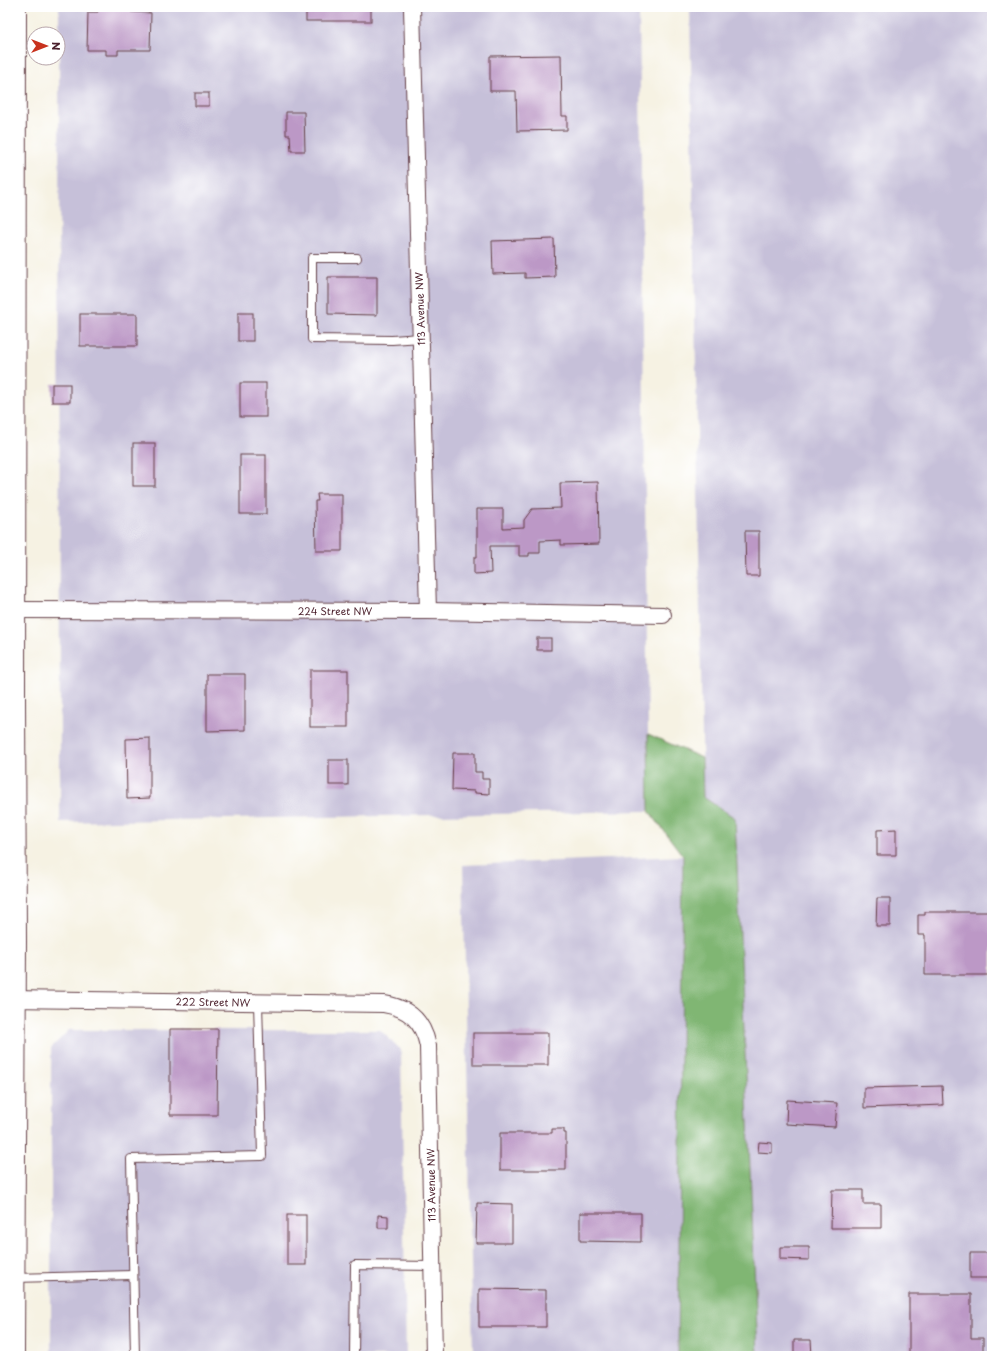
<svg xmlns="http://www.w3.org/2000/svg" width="999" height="1363" font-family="'Playpen Sans',sans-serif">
<rect width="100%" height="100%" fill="#fff"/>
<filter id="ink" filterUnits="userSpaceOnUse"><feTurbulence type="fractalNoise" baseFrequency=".025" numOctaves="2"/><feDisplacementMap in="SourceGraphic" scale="8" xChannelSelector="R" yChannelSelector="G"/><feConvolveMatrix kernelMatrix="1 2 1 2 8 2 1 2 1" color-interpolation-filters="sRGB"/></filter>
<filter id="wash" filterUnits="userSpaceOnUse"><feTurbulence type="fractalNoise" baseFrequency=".012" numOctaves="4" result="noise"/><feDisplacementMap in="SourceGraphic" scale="16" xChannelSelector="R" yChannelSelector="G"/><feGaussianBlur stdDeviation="0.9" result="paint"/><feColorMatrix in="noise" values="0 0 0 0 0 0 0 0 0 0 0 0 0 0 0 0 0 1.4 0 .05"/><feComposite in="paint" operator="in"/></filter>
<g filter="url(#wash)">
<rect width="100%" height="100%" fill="#f6f2e3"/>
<g fill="#c6c0d9">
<path d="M59,7h580l10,804 -589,11z"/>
<path d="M690,7h302v1349h-234l-23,-538 -32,-21z"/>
<path d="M683,856l-5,500h-205l-10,-491z"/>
<path d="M69,1030h311l21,20 5,306h-355v-308z"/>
</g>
<path fill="#80b673" stroke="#656a4f" d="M648,734l54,24 1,39 32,21 23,538h-80l5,-500 -34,-45z"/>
<g id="blocks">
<g fill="#bc98c6">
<path d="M98,7h33v5l20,1 -1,37h-32v5h-12v-5h-19l1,-38h10z"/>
<rect x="306" y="7" width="65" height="14"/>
<path d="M561,55l1,61h5v14l-50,1 -1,-40h-26v-35z"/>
<rect x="195" y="93" width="14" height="13"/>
<path d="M286,112h18l1,39h-14l-1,-16h-4z"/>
<path d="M554,239l1,38 -30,1v-5l-32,1 -1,-33z"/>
<path d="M328,277h49v38l-49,-1z"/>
<rect x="238" y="313" width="15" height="28"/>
<rect x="80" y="314" width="57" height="32"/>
<rect x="240" y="383" width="26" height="34"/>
<rect x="52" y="384" width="18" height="18"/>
<rect x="133" y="443" width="22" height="43"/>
<rect x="240" y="455" width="26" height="59"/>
<path d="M598,482l1,62 -38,1v-5l-21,1v12h-11v3h-10v-10h-29l1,27 -17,1v-17h3v-48h26v19l21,-1v-7l8,-11 29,-1 -1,-25z"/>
<path d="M317,494h25v57h-26l-1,-50h3z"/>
<path d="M745,531h14v45h-13z"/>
<rect x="537" y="638" width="14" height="12"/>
<rect x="310" y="670" width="38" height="57"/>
<path d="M207,674h38v56l-38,1z"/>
<path d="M150,738v60l-23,1 -1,-60z"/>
<path d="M453,753h22v19h7v7h7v15l-14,-1v-2l-23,-1z"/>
<rect x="329" y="760" width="19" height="25"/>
<path d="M896,829v26h-19v-25z"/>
<path d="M877,898h13v28h-14z"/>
<path d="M925,912h67v63h-67v-40h-7v-20h7z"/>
<path d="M170,1029h48l-1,86h-47z"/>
<rect x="473" y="1033" width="75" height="32"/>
<path d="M942,1086l1,19 -79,3v-20z"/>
<path d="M787,1100l50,3 -2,24 -49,-3z"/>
<path d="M552,1129h12v4h2v37h-66v-37h52z"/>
<path d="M759,1142l13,1v10l-14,-1z"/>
<path d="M832,1190h31v14h18v24h-50z"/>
<path d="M477,1203l35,1v39h-36z"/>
<path d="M580,1213h61v29l-61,-1z"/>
<rect x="287" y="1215" width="19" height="50"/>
<path d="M378,1215l10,1v12h-10z"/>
<path d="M780,1247h29v13l-29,-1z"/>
<rect x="970" y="1253" width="22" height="25"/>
<path d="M479,1289l67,1v37h-67z"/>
<path d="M909,1294h62v44h12v18h-74z"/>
<path d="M794,1340h17l1,16h-18z"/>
</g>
</g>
</g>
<g filter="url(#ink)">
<use href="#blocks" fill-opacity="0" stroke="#643f47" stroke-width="1"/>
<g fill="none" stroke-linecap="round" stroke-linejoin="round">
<defs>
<g id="service">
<path d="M357,258h-45v81l80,1 29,-2"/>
<path d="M14,1278l119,-3"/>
<path d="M135,1356l-4,-197 131,-3 -4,-154"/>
<path d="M354,1356l1,-91 78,1"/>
</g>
<g id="minor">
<path d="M412,7l16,604"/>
<path d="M7,610l421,1 235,4"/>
<path d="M7,999l377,5c25,4 39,17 44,42l6,310"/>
</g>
<path id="tertiary" d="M14,1356l2,-415 -1,-247 1,-687"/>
</defs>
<use href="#service" stroke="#643f47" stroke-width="10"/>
<use href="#minor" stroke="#643f47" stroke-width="18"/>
<use href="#tertiary" stroke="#643f47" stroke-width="22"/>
<use href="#service" stroke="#fff" stroke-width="8"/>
<use href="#minor" stroke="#fff" stroke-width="16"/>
<use href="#tertiary" stroke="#fff" stroke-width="20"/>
</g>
</g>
<g text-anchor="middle" stroke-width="3.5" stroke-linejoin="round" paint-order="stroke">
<g font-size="10" fill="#4a1f2b" stroke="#fff">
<text transform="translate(420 309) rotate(-92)" y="4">113 Avenue NW</text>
<text x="335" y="615">224 Street NW</text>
<text transform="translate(213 1002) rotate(1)" y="4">222 Street NW</text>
<text transform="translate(431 1185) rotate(-91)" y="4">113 Avenue NW</text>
</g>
</g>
<rect width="999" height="1363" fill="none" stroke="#fff" stroke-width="24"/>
<g transform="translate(46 46) rotate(90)"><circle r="19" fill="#ffffff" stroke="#b7a5aa"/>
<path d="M0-3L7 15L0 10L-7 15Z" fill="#c8321e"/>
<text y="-6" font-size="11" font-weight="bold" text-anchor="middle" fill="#4a1f2b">N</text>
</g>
</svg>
